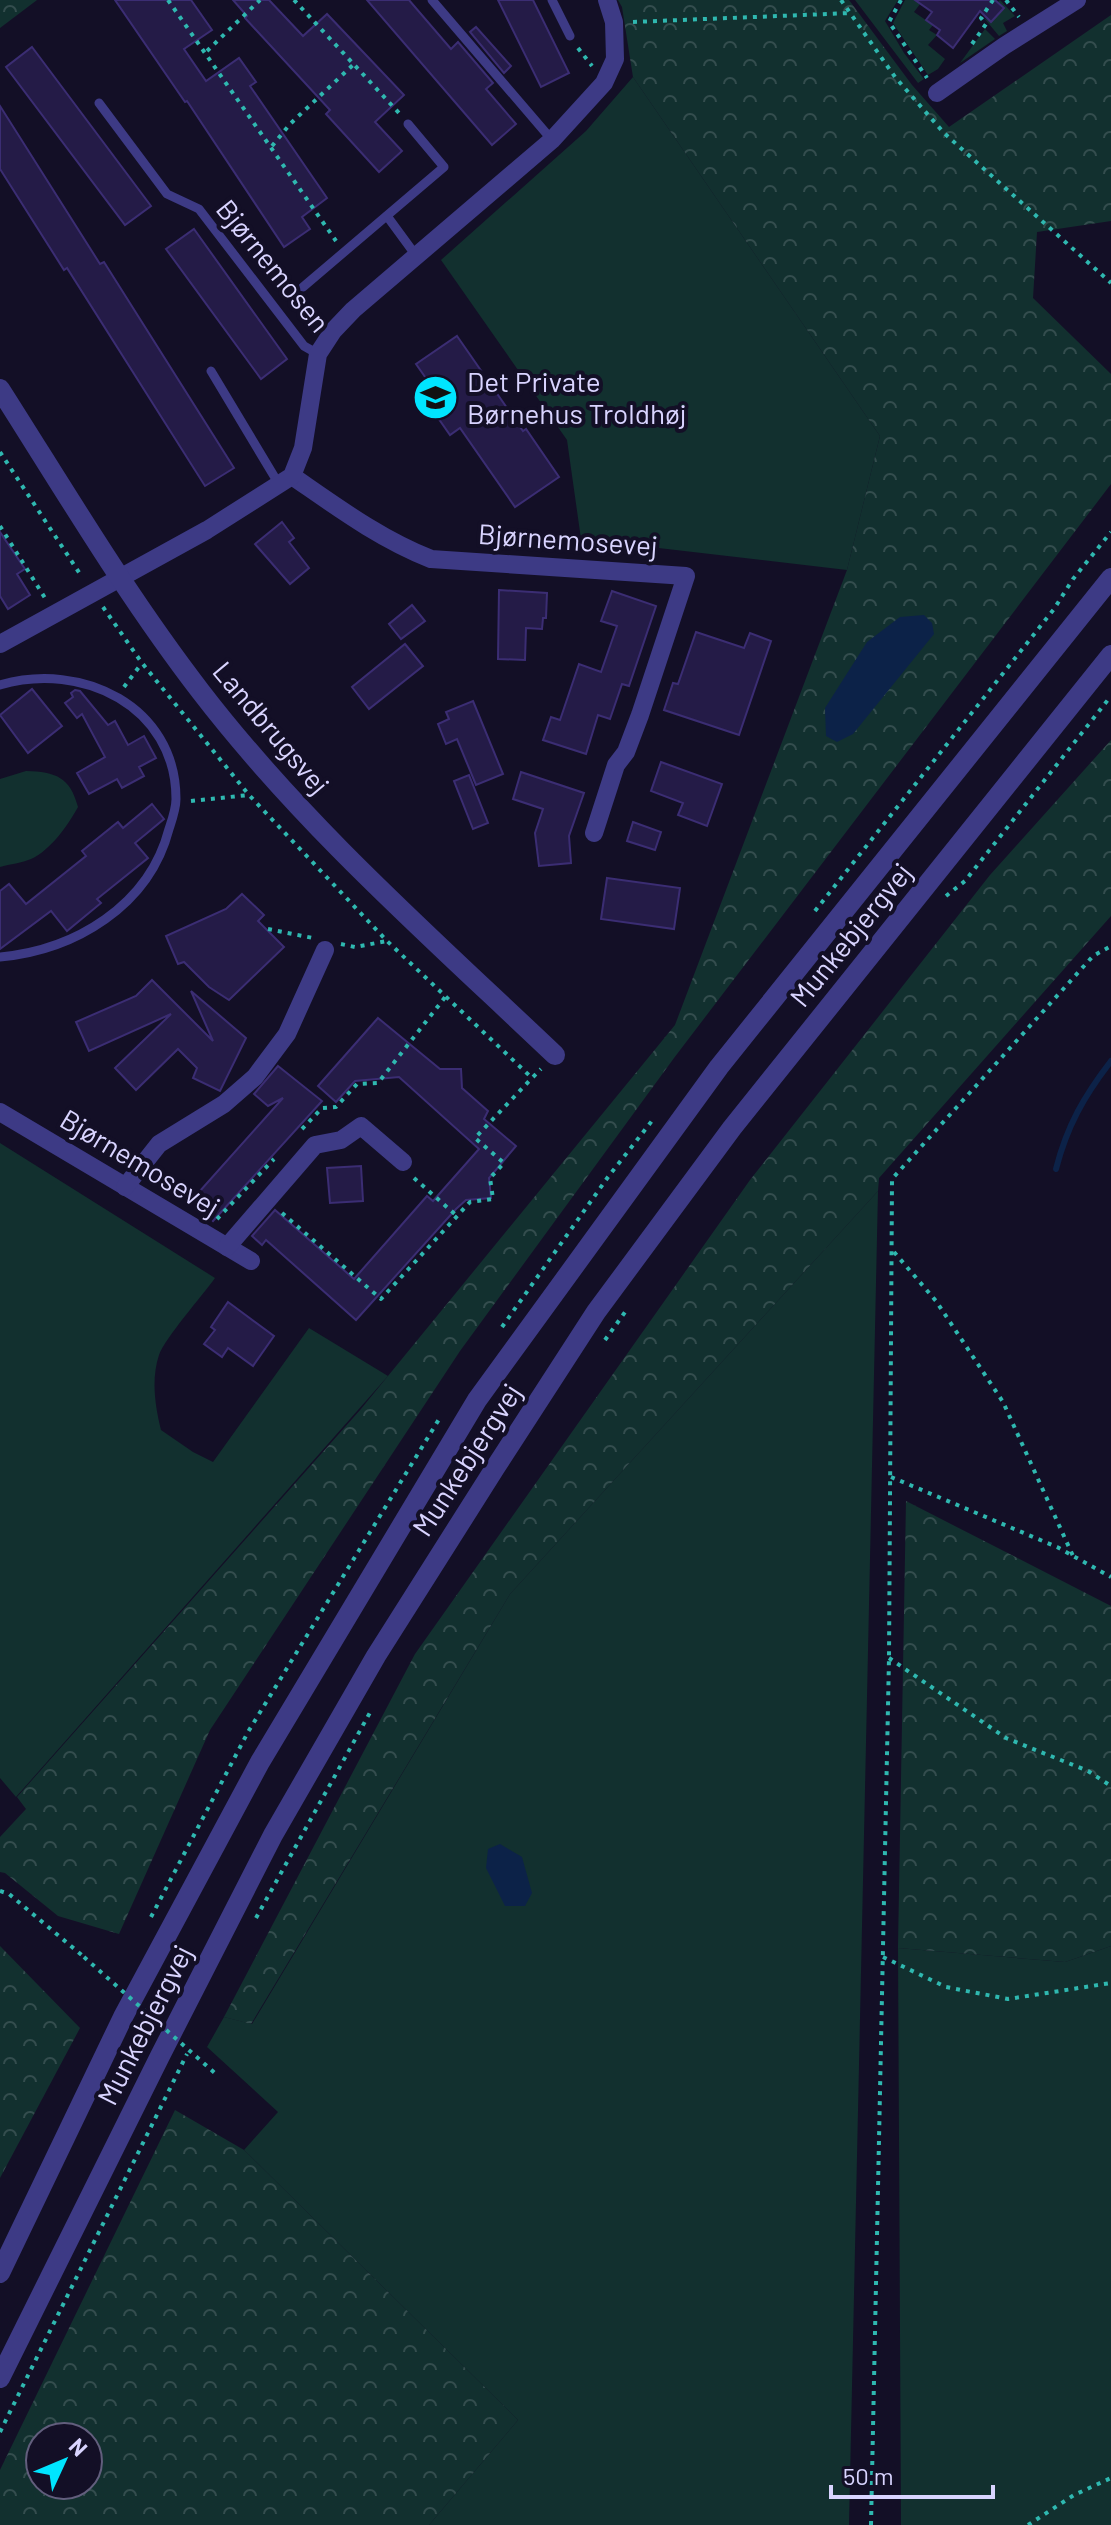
<svg xmlns="http://www.w3.org/2000/svg" width="1111" height="2525" font-family="Barlow,sans-serif">
<defs>
<pattern id="forest-crowns" width="20" height="18" patternUnits="userSpaceOnUse" patternTransform="scale(2)"><rect width="20" height="18" fill="#12302f"/><path d="M2 6a3 3 0 1 1 6 0M12 15a3 3 0 1 1 6 0" fill="none" stroke="#344d4e"/></pattern>
</defs>
<rect width="100%" height="100%" fill="#130f26"/>
<g fill="#12302f">
<path d="M855,0h43l-13,21 19,32 20,26 -6,4z"/>
<path d="M905,0h28l-6,9 -7,-5 -6,8 19,13 -4,5 8,5 -9,10 17,14 -7,10 -10,6 -35,-52z"/>
<path d="M1000,0l15,16 -12,7 4,8 -8,5 -15,-18 7,4 13,-14 -6,-6z"/>
<path d="M985,29l10,10 -35,24z"/>
<path d="M633,77l247,359 -33,134 -266,-31 -14,-99 -126,-180 145,-129z"/>
<path d="M26,771c30,1 44,6 52,36 -10,18 -27,43 -47,52 -9,4 -21,5 -31,8v-88z"/>
<path d="M0,1143l215,135c-12,17 -50,60 -56,77 -8,24 -4,51 2,75l32,22 20,10 96,-134 79,48 -372,421 -16,-19z"/>
<path d="M878,1191l-29,1334h-420l89,-105 -274,-270 34,-38 -71,-65 17,-30 28,7 258,-430z"/>
<path d="M1111,1946v579h-210l-3,-577 167,14z"/>
</g>
<g fill="url(#forest-crowns)" fill-rule="evenodd">
<path d="M0,0h37l-37,28z"/>
<path d="M618,0h231l63,85 37,42 162,-112v206l-74,11 -4,66 78,76v110l-437,574 -214,293 -250,379 -91,204 -61,-18 -53,-43 -5,-1v-35l26,-28 -9,-12 344,-388 314,-384 172,-455 33,-134 -247,-359 -11,-70z"/>
<path d="M1111,740v176l-232,262 -1,13 -368,403 -259,430 -27,-7 191,-363 335,-474 240,-305z"/>
<path d="M906,1501l205,105v340l-46,16 -167,-14z"/>
<path d="M0,1946l80,82 -80,150z"/>
<path d="M175,2110l69,40 274,270 -89,105h-429v-55zM40,2437h48v48h-48z"/>
</g>
<g fill="#0c2248">
<path d="M924,615l8,8 2,11 -81,100 -16,8 -11,-6 -1,-28 42,-66 33,-25z"/>
<path d="M500,1844l22,13 10,36 -7,13h-20l-19,-38 2,-19z"/>
</g>
<g fill="none" stroke-linecap="round" stroke-linejoin="round">
<path stroke="#0c2248" stroke-width="6" d="M1056,1169c11,-43 28,-73 55,-108"/>
</g>
<g fill="#241b47" stroke="#3b2d73" stroke-width="2">
<path d="M115,0h76l21,30 -28,19 22,32 33,-23 17,24 -6,4 77,112 -25,19 8,12 -26,18 -97,-146 -2,1z"/>
<path d="M233,0h36l34,36 24,-22 77,81 -29,27 27,29 -23,21 -53,-58 4,-4 -85,-92 2,-2z"/>
<path d="M367,0h42l42,49 7,-7 35,41 -7,6 30,35 -24,21z"/>
<path d="M498,0h35l36,73 -28,14z"/>
<path d="M915,0h80l9,8 -13,14 -11,-11 -27,37 -16,-13 3,-5 -14,-10 6,-8z"/>
<path d="M476,27l35,39 -7,7 -34,-41z"/>
<path d="M32,47l119,159 -26,19 -119,-158z"/>
<path d="M0,106l100,158 4,-2 130,206 -29,18 -138,-218 -3,2 -64,-101z"/>
<path d="M194,229l93,130 -26,20 -95,-130z"/>
<path d="M457,336l66,95 3,-2 33,48 -44,30 -55,-79 -10,7 -30,-43 10,-8 -14,-20z"/>
<path d="M282,522l12,16 -5,4 20,26 -19,16 -35,-40z"/>
<path d="M0,532l25,37 -8,5 13,21 -22,14 -8,-13z"/>
<path d="M499,590l48,3 -1,25h-3l-1,11 -16,-1 -1,32 -27,-1z"/>
<path d="M612,591l44,15 -27,80 -7,-2 -12,35 -12,-4 -12,39 -43,-14 8,-23 9,3 19,-56 22,8 16,-46 -16,-5z"/>
<path d="M412,605l13,16 -24,18 -12,-15z"/>
<path d="M696,632l48,16 6,-15 21,8 -32,94 -75,-25 9,-27 5,1z"/>
<path d="M405,644l18,22 -54,43 -17,-22z"/>
<path d="M32,689l30,37 -34,27 -28,-38z"/>
<path d="M75,690l5,1 28,34 7,-4 13,24 16,-9 12,22 -17,9 5,9 -22,12 -5,-9 -28,15 -12,-21 28,-16 -23,-43 -5,4 -12,-15 8,-6 -2,-4z"/>
<path d="M473,701l30,73 -27,11 -19,-46 -11,5 -8,-20 11,-5 -3,-7z"/>
<path d="M661,762l61,22 -15,42 -29,-11 5,-12 -32,-12z"/>
<path d="M521,772l63,21 -15,43 2,27 -32,3 -4,-33 8,-24 -30,-10z"/>
<path d="M469,775l19,48 -15,6 -19,-48z"/>
<path d="M152,804l12,15 -29,24 13,15 -51,41 4,4 -34,28 -16,-20 -51,38v-58l9,-7 17,20 60,-48 -4,-5 36,-29 5,6z"/>
<path d="M633,822l28,10 -6,18 -28,-9z"/>
<path d="M607,878l73,10 -6,41 -73,-10z"/>
<path d="M242,894l22,21 -6,6 26,26 -55,53 -20,-13 -25,-25 -6,2 -12,-28 60,-27z"/>
<path d="M152,980l61,61 -22,-50 55,47 -26,53 -27,-13 4,-10 -19,-19 -42,41 -21,-22 56,-54 -82,37 -13,-29 60,-26z"/>
<path d="M378,1018l62,51h21l1,19 26,23 -4,8 32,27 -27,32 2,20 -25,2 -10,9 -100,111 -90,-80 -4,5 -10,-9 23,-26 79,69 73,-83 6,5 46,-52 -80,-72 -44,4 -19,21 -18,-16z"/>
<path d="M278,1066l44,35 -109,120 -22,-20 92,-103 -15,8 -14,-12z"/>
<path d="M361,1166l2,35 -33,2 -3,-35z"/>
<path d="M228,1302l46,34 -21,30 -25,-18 -6,9 -18,-13 11,-14 -4,-3z"/>
</g>
<g fill="none" stroke-linecap="round" stroke-linejoin="round">
<g stroke="#2fb8b0" stroke-width="4" stroke-dasharray="4 6" stroke-linecap="butt">
<path d="M168,0l168,241"/>
<path d="M294,0l105,113"/>
<path d="M841,0l54,77 49,56 167,150"/>
<path d="M901,0l-12,22 38,56"/>
<path d="M1006,0l13,17"/>
<path d="M633,22l218,-9"/>
<path d="M972,44l14,-20 -5,-6 12,-18"/>
<path d="M578,48l14,18"/>
<path d="M207,51l53,-51"/>
<path d="M272,146l18,-22 64,-60"/>
<path d="M0,452l82,125"/>
<path d="M0,526l45,72"/>
<path d="M103,607l39,56 107,132 138,146 145,137 9,-9"/>
<path d="M124,687l18,-24"/>
<path d="M191,801l58,-6"/>
<path d="M946,896l19,-15 146,-185"/>
<path d="M815,911l239,-302 19,-30 38,-47"/>
<path d="M268,929l45,9"/>
<path d="M341,944l14,3 32,-6"/>
<path d="M302,1129l20,-21 14,-1 21,-23 21,-1 68,-87"/>
<path d="M414,1178l43,38"/>
<path d="M282,1213l99,86 89,-97 23,-3 -3,-21 14,-15 -29,-25 57,-60"/>
<path d="M217,1219l57,-60"/>
<path d="M894,1252l42,49 67,101 70,154"/>
<path d="M502,1327l106,-150 47,-60"/>
<path d="M605,1340l23,-32"/>
<path d="M891,1477l166,70 54,30"/>
<path d="M889,1658l117,80 82,33 23,15"/>
<path d="M0,1891l9,3 75,63"/>
<path d="M151,1917l97,-185 193,-316"/>
<path d="M256,1918l116,-209"/>
<path d="M883,1957l63,30 62,12 103,-16"/>
<path d="M0,2432l187,-378"/>
<path d="M871,2525l18,-867 3,-479 201,-223 18,-10"/>
<path d="M1028,2525l46,-30 37,-17"/>
</g>
<g stroke="#3d3a85" stroke-width="9">
<path d="M432,0l120,140"/>
<path d="M552,0l18,36"/>
<path d="M99,103l68,91 32,15 105,137 14,8"/>
<path d="M387,216l30,41"/>
<path d="M303,287l141,-120 -36,-43"/>
<path d="M211,371l69,115"/>
<path d="M0,685c82,-24 176,21 176,114 0,10 -4,21 -7,30 -20,77 -94,121 -169,128"/>
</g>
<g stroke="#3d3a85" stroke-width="18">
<path d="M937,93l67,-47 73,-46"/>
<path d="M292,476c45,31 88,63 139,83l255,17 -46,139 -14,37 -10,13 -22,68"/>
<path d="M0,644l207,-114 85,-54 11,-28 15,-94 15,-23 20,-21 199,-170 52,-57 11,-24 -1,-37 -7,-22"/>
<path d="M0,1112l251,149"/>
<path d="M125,1187l34,-43 65,-40 31,-27 32,-43 38,-84"/>
<path d="M227,1247l88,-102 26,-5 20,-14 42,36"/>
</g>
<g stroke="#3d3a85" stroke-width="20">
<path d="M0,389c65,102 127,207 201,303 103,134 232,247 354,363"/>
<path d="M0,2273l123,-256 137,-255 217,-362 242,-333 392,-489"/>
<path d="M0,2378l160,-322 113,-221 103,-179 119,-188 101,-156 136,-184 379,-473"/>
</g>
<path stroke="#2fb8b0" stroke-width="4" stroke-dasharray="4 6" stroke-linecap="butt" d="M84,1957l133,118"/>
</g>
<defs>
<symbol id="school-disc" viewBox="-11 -11 22 22"><circle r="9.5" fill="#00e5ff" stroke="#130f26"/><path d="M0-5L7-2L0 1L-7-2ZM-4 1L0 2.5L4 1V4Q0 6-4 4Z" fill="#111"/></symbol>
</defs>
<g fill-rule="evenodd">
<use href="#school-disc" x="410" y="372" width="51" height="51"/>
</g>
<g text-anchor="middle" stroke-width="8" stroke-linejoin="round" paint-order="stroke">
<g font-size="28" fill="#d9d4ff" stroke="#130f26">
<text transform="translate(273 266) rotate(51)" y="10">Bjørnemosen</text>
<text transform="translate(568 540) rotate(4)" y="10">Bjørnemosevej</text>
<text transform="translate(271 728) rotate(50)" y="10">Landbrugsvej</text>
<text transform="translate(851 935) rotate(-51)" y="10">Munkebjergvej</text>
<text transform="translate(140 1163) rotate(31)" y="10">Bjørnemosevej</text>
<text transform="translate(467 1460) rotate(-57)" y="10">Munkebjergvej</text>
<text transform="translate(145 2025) rotate(-63)" y="10">Munkebjergvej</text>
</g>
<g font-size="28" fill="#d9d4ff" stroke="#130f26" text-anchor="start">
<text x="467" y="392">Det Private<tspan x="467" dy="32">Børnehus Troldhøj</tspan></text>
</g>
</g>
<g transform="translate(64 2461) rotate(46)"><circle r="38" fill="#130f26" stroke="#625e7d" stroke-width="2"/>
<path d="M0-6L14 30L0 20L-14 30Z" fill="#00e5ff"/>
<text y="-12" font-size="22" font-weight="bold" text-anchor="middle" fill="#d9d4ff">N</text>
</g>
<path d="M831 2485v12h162v-12" fill="none" stroke="#d9d4ff" stroke-width="4"/>
<text x="843" y="2485" font-size="24" fill="#d9d4ff" stroke="#130f26" stroke-width="6" paint-order="stroke">50 m</text>
</svg>
